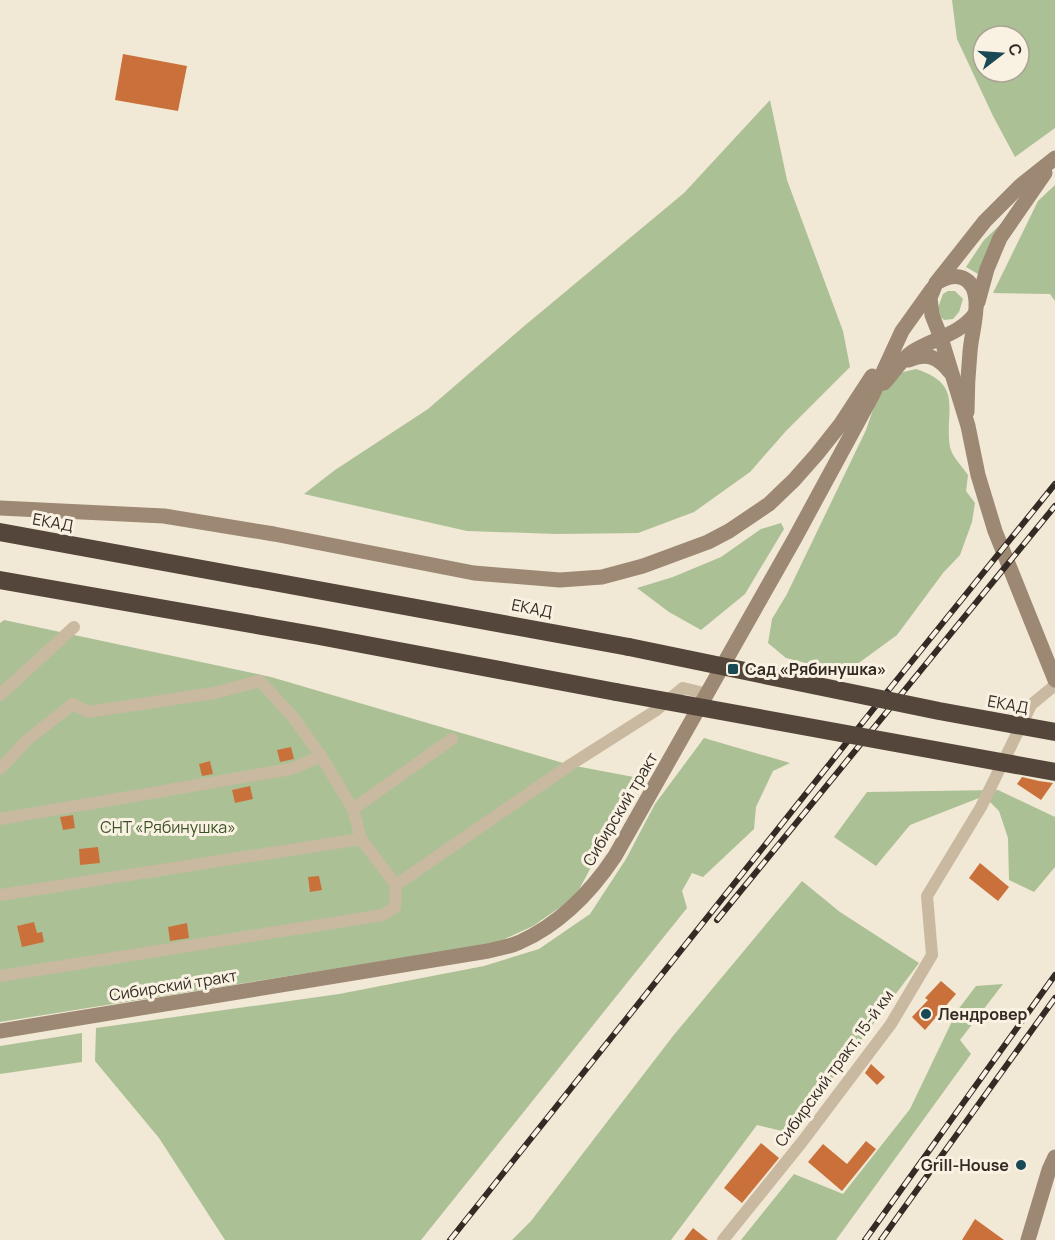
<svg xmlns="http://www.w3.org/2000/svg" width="1055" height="1240" font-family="Manrope,sans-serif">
<rect width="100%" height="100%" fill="#f1e8d5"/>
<g fill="#acc095" fill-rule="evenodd">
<path d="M952,0h103v128l-40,29 -22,-41 -36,-77zM983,36h36v36h-36z"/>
<path d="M770,100l17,80 56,151 7,36 -64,64 -36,41 -56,40 -56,21 -81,1 -90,-3 -163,-37 31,-24 93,-61 95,-82 161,-134z"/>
<path d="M1055,185v116l-5,-7 -57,-1 45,-92z"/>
<path d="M1002,223l-24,51 -12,-7 18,-27z"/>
<path d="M948,291h7l8,8 -4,13 -6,7 -9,1 -8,-7 7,-19z"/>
<path d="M916,369c49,16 28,41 34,78 2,10 13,20 18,28l-2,16 9,12 -3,19 -12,33 -17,18 -46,62 -52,38 -59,-15 -18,-15 4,-24 15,-25 79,-164 13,-38 20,-19z"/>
<path d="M781,523l3,6 -39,65 -44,36 -32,-18 -32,-24 36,-11 48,-20 40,-28z"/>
<path d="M4,620l267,57 299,88 69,13 -64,119 -42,29 -37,17 -496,79v-399z"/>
<path d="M704,738l86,25 -17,8 -17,36 -2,22 -51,48 -11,-4 -10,18 5,17 -266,332h-196l-66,-102 -64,-77 1,-33 243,-34 145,-28 55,-17 51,-35 36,-55 29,-55z"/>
<path d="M998,790l57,27v50l-21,25 -25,-12 -1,-42 -9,-27 -15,-15 -74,29 -34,41 -42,-29 33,-45z"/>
<path d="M802,881l38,31 79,51 -128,170 -34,-8 -86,115h-159l19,-19 142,-185z"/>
<path d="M1003,984l-43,56 11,14 -135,186h-95l53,-66 49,20 67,-85 47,-98 19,-25z"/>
<path d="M82,1033v29l-82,12v-28z"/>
</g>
<g fill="#ca713b">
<path d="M123,54l64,12 -9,45 -63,-11z"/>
<path d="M291,747l3,12 -14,3 -3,-12z"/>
<path d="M210,761l3,13 -11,2 -3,-12z"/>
<path d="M1022,777l17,4 14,2 -12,17 -24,-16z"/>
<path d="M250,786l3,13 -18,4 -3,-13z"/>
<path d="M73,815l2,13 -12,2 -3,-13z"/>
<path d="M98,847l2,16 -20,2 -1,-16z"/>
<path d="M980,863l29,24 -11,14 -29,-23z"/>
<path d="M319,876l3,14 -12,2 -2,-15z"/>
<path d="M34,922l3,11 5,-1 2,10 -22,5 -5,-21z"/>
<path d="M187,923l2,15 -19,3 -2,-14z"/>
<path d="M941,981l15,13 -31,36 -13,-13 16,-17 -3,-2z"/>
<path d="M871,1064l14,13 -8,8 -12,-12z"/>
<path d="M866,1141l10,8 -34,42 -34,-29 15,-18 24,20z"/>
<path d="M761,1143l18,15 -37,45 -18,-15z"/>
<path d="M975,1219l29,21h-42z"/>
<path d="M693,1228l15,12h-24z"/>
</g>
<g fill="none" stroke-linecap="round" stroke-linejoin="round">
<g stroke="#c9b9a1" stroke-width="12">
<path d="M0,695l74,-68"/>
<path d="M0,769l27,-29 46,-36 15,8 126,-19 46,-12 33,36 28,39 32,53 8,30 35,46 -1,22 -12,8 -383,61"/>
<path d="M353,809l99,-70"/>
<path d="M0,819l291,-50 30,-13"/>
<path d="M396,885l174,-120 85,-54 28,-23 25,6"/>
<path d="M0,895l361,-56"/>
<path d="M723,1240l79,-98 89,-118 41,-69 -5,-59 54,-89 50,-102 24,-20"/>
</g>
<g stroke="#9c8873" stroke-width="15">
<path d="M1055,158l-35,28 -35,35 -49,62 -6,15 2,17 9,23 27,88 10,49 17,56 60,149"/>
<path d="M936,283c9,-5 17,-9 27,-5 24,11 8,53 7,74 -2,20 -3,40 -3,60"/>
<path d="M978,302l9,-33 13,-31 45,-65"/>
<path d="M909,360c18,-8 29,-3 41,12"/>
<path d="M884,383c9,-10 17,-23 28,-31 22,-14 47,-17 63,-38"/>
<path d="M0,508l164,8 110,18 200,39 86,7 42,-3 41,-11 65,-24 21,-11 40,-27 25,-24 23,-26 23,-29 32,-49"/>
<path d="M0,1031l488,-80c10,-3 22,-4 32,-9 40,-18 71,-50 95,-86l180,-318 77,-142 30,-65 30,-42"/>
<path d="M1028,1240l21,-70 6,-13"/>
</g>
<g stroke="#54463b" stroke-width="18">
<path d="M0,532l629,115"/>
<path d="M0,580l319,56 297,56"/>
</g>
<defs>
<g id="rail">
<path d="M717,920l338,-414"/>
<path d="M450,1240l429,-538 176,-218"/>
<path d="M865,1240l190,-265"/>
<path d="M881,1240l174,-242"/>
</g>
</defs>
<use href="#rail" stroke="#332b24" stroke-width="6"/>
<use href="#rail" stroke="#f9f1e1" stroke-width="4" stroke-dasharray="11" stroke-linecap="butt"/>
<g stroke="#54463b" stroke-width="18">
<path d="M629,647l310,64 116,21"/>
<path d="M616,692l439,80"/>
</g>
</g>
<g fill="#194955" stroke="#f9f1e1" stroke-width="2">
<rect x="727" y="663" width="12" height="12" rx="3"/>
<circle cx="926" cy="1014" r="6"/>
<circle cx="1021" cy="1165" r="6"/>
</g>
<g text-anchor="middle" stroke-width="6" stroke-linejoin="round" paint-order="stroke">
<g font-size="16" fill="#332b24" stroke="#f9f1e1">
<text transform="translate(53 522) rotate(10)" y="6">ЕКАД</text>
<text transform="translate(532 608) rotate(11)" y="6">ЕКАД</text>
<text transform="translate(1008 704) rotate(10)" y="6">ЕКАД</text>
<text transform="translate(620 809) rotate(-59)" y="6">Сибирский тракт</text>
<text transform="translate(173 985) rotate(-9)" y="6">Сибирский тракт</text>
<text transform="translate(834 1068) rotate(-54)" y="6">Сибирский тракт, 15-й км</text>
</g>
<g font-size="16" font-weight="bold" fill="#332b24" stroke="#f9f1e1" text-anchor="start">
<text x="745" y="675">Сад «Рябинушка»</text>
<text x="938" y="1020">Лендровер</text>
<text x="1009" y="1171" text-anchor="end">Grill-House</text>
</g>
<g font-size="16" fill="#3c5227" stroke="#f9f1e1">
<text x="168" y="833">СНТ «Рябинушка»</text>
</g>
</g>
<g transform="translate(1001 54) rotate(73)"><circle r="28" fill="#f9f1e1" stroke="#aaa295" stroke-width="1.5"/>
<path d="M0-4.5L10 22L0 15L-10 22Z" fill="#194955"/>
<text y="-9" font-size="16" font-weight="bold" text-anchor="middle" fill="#332b24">С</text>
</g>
</svg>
